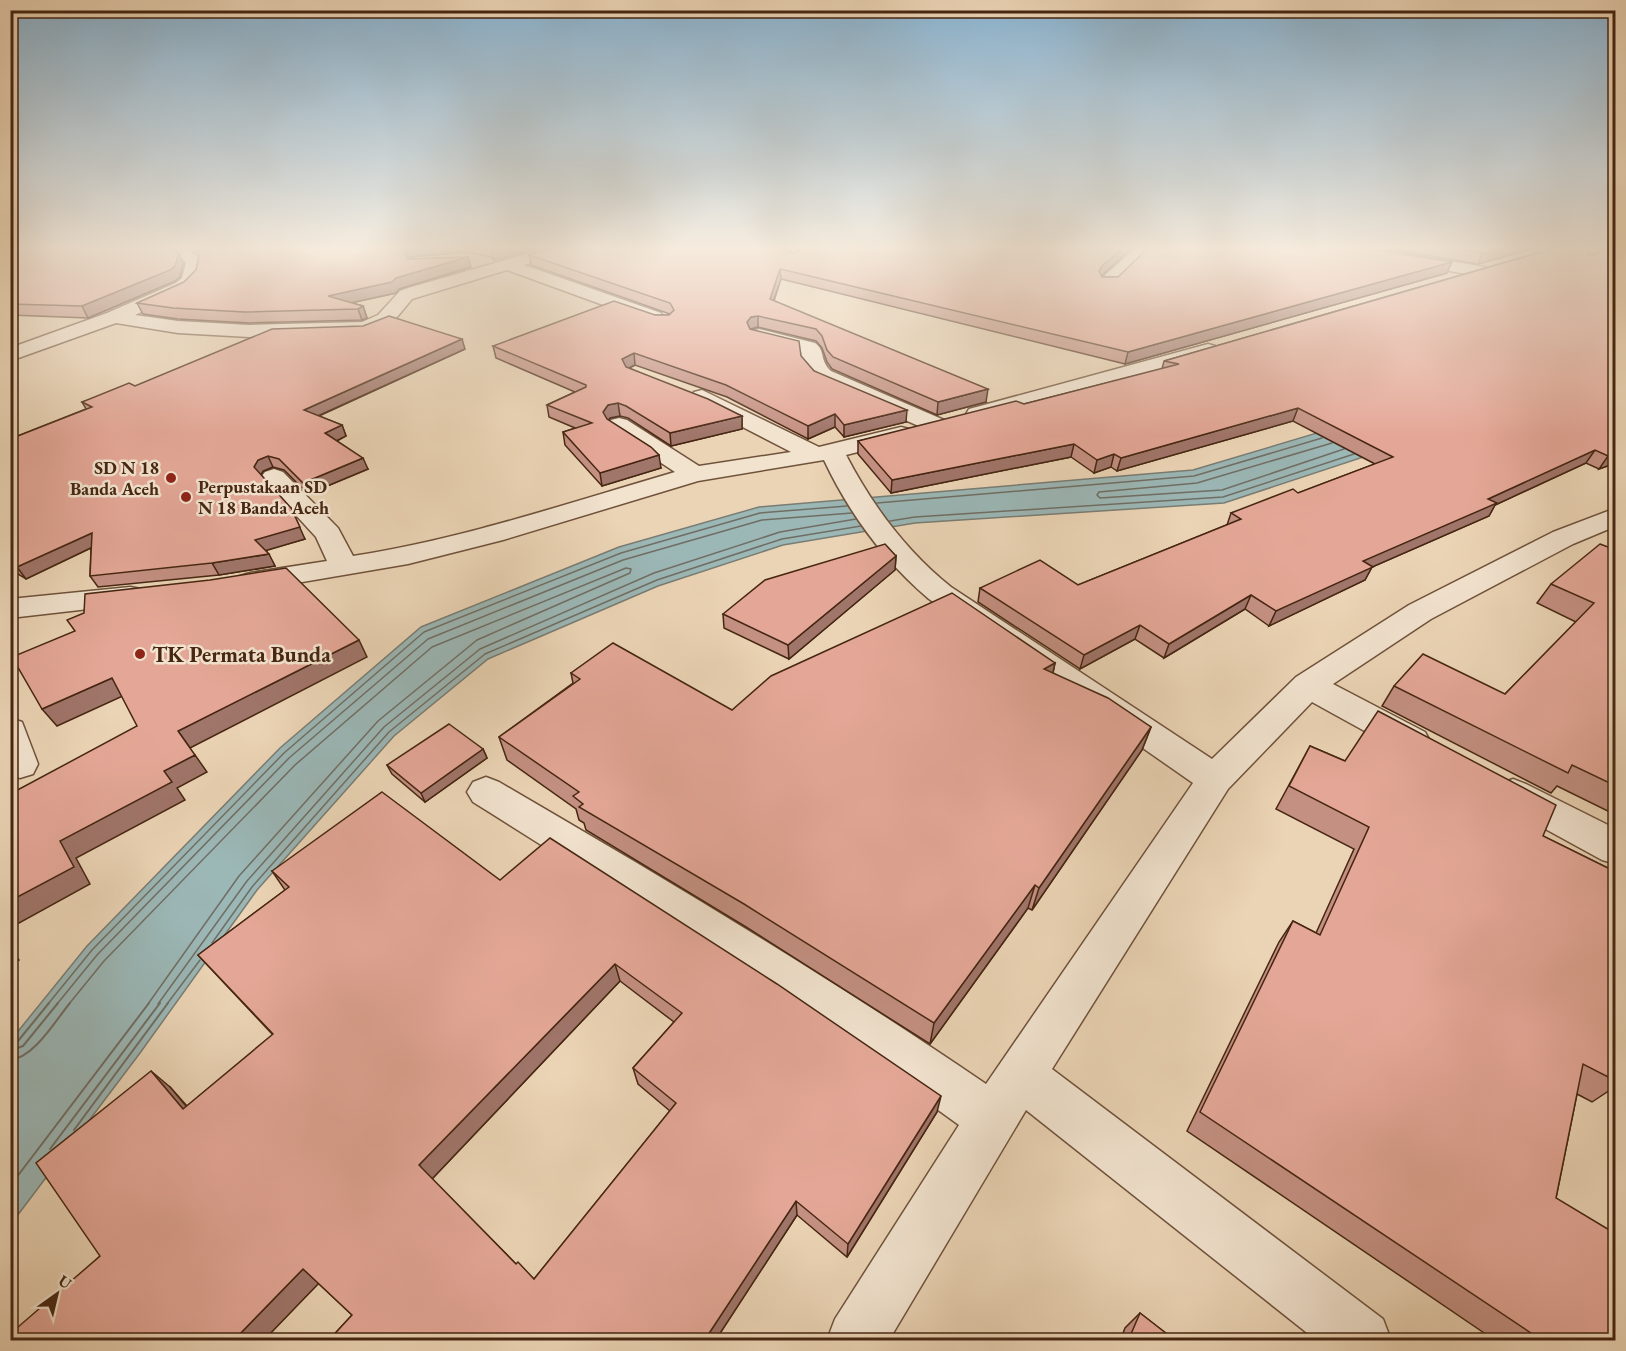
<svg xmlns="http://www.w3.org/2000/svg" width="1626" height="1351" font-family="'EB Garamond',serif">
<rect width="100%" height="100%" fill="#ebd4b5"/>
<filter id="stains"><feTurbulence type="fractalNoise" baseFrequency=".00333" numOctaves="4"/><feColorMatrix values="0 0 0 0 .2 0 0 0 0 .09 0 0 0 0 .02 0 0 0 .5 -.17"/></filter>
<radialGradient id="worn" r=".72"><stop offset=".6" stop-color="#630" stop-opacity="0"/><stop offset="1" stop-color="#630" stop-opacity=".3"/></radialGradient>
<path fill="#9bb7b6" stroke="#797d74" stroke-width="1.5" d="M1615,344v30l-391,129 -309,20 -132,22 -125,41 -170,73 -94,77 -137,154 -117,163 -129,171v-184l76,-94 193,-198 141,-121 198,-80 140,-40 434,-37z"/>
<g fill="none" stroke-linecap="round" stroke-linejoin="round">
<g stroke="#706e64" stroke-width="1.5">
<path d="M1332,443l-135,40 -98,9 -2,3 3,3 122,-8 122,-41"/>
<path d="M877,503l317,-27 128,-38"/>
<path d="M890,521l25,-4 308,-20 131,-43"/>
<path d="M212,943l40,-56 137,-155 96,-78 172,-74 125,-41 79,-13"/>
<path d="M48,1004l44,-54 192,-197 140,-121 197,-79 139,-40 87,-7"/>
<path d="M57,1004l40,-49 192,-197 139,-119 195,-79 139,-40 90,-7"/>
<path d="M69,1004l35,-43 191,-196 137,-118 194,-79 5,1 -1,4 -153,67 -99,81 -139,155 -91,128"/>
<path d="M158,1004l89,-123 137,-154 96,-78 174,-76 126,-41 76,-13"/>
<path d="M167,1004l33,-44"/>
</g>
<g stroke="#706e64" stroke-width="2">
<path d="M10,1043l8,-2 31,-38"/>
<path d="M10,1051l13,-5 35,-43"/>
<path d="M10,1060c24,-2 45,-39 60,-57"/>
<path d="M74,1130l94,-127"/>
<path d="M50,1149l110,-146"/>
<path d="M10,1186l139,-183"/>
</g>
<defs>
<g id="minor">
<path d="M158,246c19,0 33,0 44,17l-3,17 -11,11 -53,24 43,6 71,4 113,-3 16,-7 22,-24 8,-3 146,-42h25l-2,3 -53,16 137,48 2,4 -2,4h-14l-140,-51 -95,29 -20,24 -26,10 -117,4 -71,-4 -62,-10 -106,38v-13l97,-35 69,-30 6,-5 4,-15c-7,-9 -21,-8 -28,-17z"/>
<path d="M1137,246h17l-40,40h-12l-3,-4 3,-4z"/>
<path d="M1325,246h36l118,20 6,1 3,4 -3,4 -6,1 -146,-25z"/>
<path d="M759,329l56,14c11,8 4,17 16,28l113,49 4,5 -4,5 -8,2 -8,-2 -113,-49 -12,-15 -2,-15 -49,-12 -3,-4 3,-4z"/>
<path d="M1208,344l7,2 3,4 -3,4 -238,67 -8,-2 -3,-5 3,-5z"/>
<path d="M702,390l117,57 82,-20 8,2 4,5 -4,5 -63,16c26,50 60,96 105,132l261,172 84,-82 113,-72 144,-73 63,-24v18l-43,18 -142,75 -98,65 92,48 5,9 -5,9 -13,4 -13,-4 -87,-48 -84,87 -176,280 331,250 8,21h-75l-290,-230 -137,230h-62l8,-21 124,-194c-158,-115 -321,-220 -486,-323l-6,-10 6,-10 13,-5 13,5c165,96 329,194 487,302l207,-301 -264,-184c-44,-37 -80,-86 -105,-139l-126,21 -195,59 -95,24 -158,27 -10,-3 -5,-6 5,-6 10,-3 77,-12 -11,-24 -55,-60 4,-5 9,-3 9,3 55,56 15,28c110,-17 215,-53 322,-84l-64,-42 -4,-5 4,-5 8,-2 8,2 72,46 92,-14 -97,-50 -3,-5 3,-5z"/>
<path d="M130,587l11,2 4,7 -4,7 -131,15v-19z"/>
<path d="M10,718l12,4 16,42 -5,10 -13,4 -10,-3z"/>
<path d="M1513,779l13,5 90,45v35l-14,-4 -102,-56 -6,-10 6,-10z"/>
</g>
</defs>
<use href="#minor" stroke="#6f523b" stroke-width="3"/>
<use href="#minor" fill="#f2e3cf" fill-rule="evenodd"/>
</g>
<g fill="#c49082" stroke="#462612" stroke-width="1.5" fill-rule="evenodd">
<path d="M10,246l169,7 4,11 -3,13 -5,4 -87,37 -78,-3z"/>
<path d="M183,246h363l-52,14 -3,-3 -26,-5 -54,5 -2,2 62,8 -72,22 -3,4 -45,10 12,3 4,12 -5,2 -113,3 -71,-4 -35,-5 -6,-11 47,-21 12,-12 3,-14z"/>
<path d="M788,246h346l-32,29v2l345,-4 -322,91 -344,-85 -7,22 212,101 -49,13 -105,-46 -5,-7 -5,-14 -6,-7 -58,-14 -7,2 50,27 13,15 92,51 -62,15 -9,-10 -27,12 -81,-42 -92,-32 -6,3 113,48v13l-71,17 -43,-28 -8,-2 -10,2 -1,2 52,48 -59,18 -37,-41 -2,-13 12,-4 -26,-11 -2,-12 28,-13 -79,-34 -3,-12 162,-31h14l1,-1 -139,-49 -2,-10 265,-2 5,-3z"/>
<path d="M1374,246h168l-64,18z"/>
<path d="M1562,246l54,217 -17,6 -13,-6 -91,42 -6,11 -117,51 -7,13 -96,46 -24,-17 -81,49 -29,-19 -55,30 -102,-67 2,-14 98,-3 149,-60 4,-12 67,-20 77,-29 -82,-43 -176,50 -6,-4 -17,6 -23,-16 -180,36 -33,-39v-13l166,-37 138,-35 2,-8z"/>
<path d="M465,349l-146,67 23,9 4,11 -9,5 31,28 -60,25 -24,-24 -11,-3 -10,4 -2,4 44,64 -39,11 9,16 -56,9 -121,12 -8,-11 1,-28 -65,31 -16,-10v-130l76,-30 -4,-7 53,-16z"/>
<path d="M1616,550v265l-59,-29 -6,7 -169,-87 12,-20 111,8 71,-72 -39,-19 14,-19z"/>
<path d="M896,556l-1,14 -106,89 -65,-31 -1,-14z"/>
<path d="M1055,663l-2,10 98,54 -9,23 -110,160 -4,-2 -98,136 -184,-117 -160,-97 -2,-7 -5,-3 -3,-11 -69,-49 -8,-23 74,-54 -2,-10 161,37z"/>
<path d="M1310,746l35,15 198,75 73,36v214l-24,16 -15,-8 -21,104 60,143h-120l-309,-210 92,-189 14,-21 23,12 38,-84 -78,-40z"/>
<path d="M483,749l4,9 -62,44 -33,-28 -5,-9z"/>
<path d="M272,871l228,9 437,232 -90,145 -50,-42 -82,126h-387l24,-26 -34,-32 -55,58h-253l90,-85 70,-169 17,19 86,-71 -75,-80 87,-65zM620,981l54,41 -41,46 5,16 32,27 -136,168 -18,-15 -84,-85z"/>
<path d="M1140,1313l36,28h-56l5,-13z"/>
</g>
<g fill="#a0756a" stroke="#462612" stroke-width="1.5">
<path d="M415,246h48l2,6 -54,5 -4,5 -3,-10 4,-5z"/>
<path d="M507,246h39l-52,14 -2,-10z"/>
<path d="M1125,246h9l-34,31 -1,-6 3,-5z"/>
<path d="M1510,246h32l-64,18 5,-11z"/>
<path d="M179,253l4,11 -3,13 -5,4 -87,37 -6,-12z"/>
<path d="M468,257l3,10 -72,22 -3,4 -64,14 -4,-11 68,-18z"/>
<path d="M1452,262l-5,11 -322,91 3,-12z"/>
<path d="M780,269l1,10 -11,31v-11z"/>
<path d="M363,306l4,12 -5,2 -4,-11z"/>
<path d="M758,316v11l-7,2 -4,5v-12l4,-5z"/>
<path d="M10,337l5,7 -5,3z"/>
<path d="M462,339l3,10 -156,71 -5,-10z"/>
<path d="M634,353l1,12 -12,6 -1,-12z"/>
<path d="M988,389l-2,13 -49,13 1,-13z"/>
<path d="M618,403l2,13 -10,2 -5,7 -2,-13 5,-7z"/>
<path d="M1298,408l-5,13 -176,50 4,-13z"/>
<path d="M907,410l-1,12 -62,15v-12z"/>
<path d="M835,414v13l-27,12v-13z"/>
<path d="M742,416v13l-71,17 -1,-13z"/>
<path d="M342,425l4,11 -16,8 -5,-11z"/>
<path d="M1074,444l-3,13 -180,36 1,-13z"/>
<path d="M1595,450l-9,13 -91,42 -6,11 -117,51 -7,13 -96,46 7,-15 87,-50 125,-62z"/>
<path d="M1616,453v10l-17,6 9,-13z"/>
<path d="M1114,454l-3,13 -17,6 3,-13z"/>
<path d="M659,455l2,13 -59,18 -2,-13z"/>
<path d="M268,456l5,11 -10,4 -4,8 -5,-12 4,-7z"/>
<path d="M363,458l5,11 -60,25 -5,-11z"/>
<path d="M291,508l14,31 -44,13 -6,-12z"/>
<path d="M92,533l7,11 -73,35 -9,-12z"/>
<path d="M269,554l6,12 -56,9 -7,-12z"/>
<path d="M896,556l-1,14 -106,89 -1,-14z"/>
<path d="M1251,595l-6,14 -81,49 5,-14z"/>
<path d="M1140,625l-5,14 -55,30 4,-14z"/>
<path d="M359,640l8,17 -177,91 -12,-17z"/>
<path d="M1055,663l-5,23 -6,-17z"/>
<path d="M112,678l13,17 -68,31 -15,-17z"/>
<path d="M1151,727l-9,23 -110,160 7,-22z"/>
<path d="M483,749l4,9 -62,44 -4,-9z"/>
<path d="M195,755l12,17 -30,16 8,12 -109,58 14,26 -80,44v-27l50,-60 104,-70z"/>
<path d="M1035,885l-7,23 -98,136 4,-21z"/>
<path d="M10,948l9,12 -9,5z"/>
<path d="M615,964l5,17 -189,199 -12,-15z"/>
<path d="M151,1071l19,16 32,38 -19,-16z"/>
<path d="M941,1096l-4,16 -90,145 1,-13z"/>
<path d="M796,1201l1,14 -82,126h-11z"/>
<path d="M303,1269l17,13 -57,59h-30z"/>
</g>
<g fill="#e4a797" stroke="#462612" stroke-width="1.5" fill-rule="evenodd">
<path d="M10,246h154l15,7 -4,13 -5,4 -88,36 -72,-2z"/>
<path d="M195,246h220l-7,1 -4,5 4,7 60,-2 -72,21 -4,4 -64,14 35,10 -5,3 -114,3 -71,-4 -36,-5 47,-21 12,-12 4,-17z"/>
<path d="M485,246h22l-15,4 -3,-3z"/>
<path d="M559,246h211l24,7 11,-7h320l-23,20 -3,5 3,6h16l32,-31h204l98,16 -324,90 -348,-83 -10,30 218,90 -50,13 -105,-45 -6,-7 -5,-14 -6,-7 -58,-13 -7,1 -4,5 3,7 49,12 2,15 13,15 93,39 -63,15 -9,-11 -27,12 -82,-41 -92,-32 -12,6 4,8 82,32 34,17 -72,17 -44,-27 -8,-3 -10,2 -5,7 4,7 44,28 8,8 -59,18 -37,-41 29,-9 -45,-18 39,-18v-2l-93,-39 121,-45 41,14h14l5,-5 -4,-7 -141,-48z"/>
<path d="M1438,246h72l-27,7z"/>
<path d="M1562,246h25l2,10 27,-10v207l-8,3 -13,-6 -107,49 9,4 -134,58 10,6 -97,44 -25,-16 -82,49 -29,-19 -56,30 -104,-67 60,-28 38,25 163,-66 -10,-6 62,-24 5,4 95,-36 -95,-49 -177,50 -7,-4 -17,6 -23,-16 -182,36 -34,-39 158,-40 8,3 155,-40 -15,-3z"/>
<path d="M389,316l73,23 -158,71 38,15 -17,8 38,25 -60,25 -24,-24 -11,-3 -10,4 -4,7 37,41 9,19 -45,13 14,14 -57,9 -122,13 2,-43 -75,34 -7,-4v-124l82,-32 -10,-5 47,-19 6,3 137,-57 91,-3z"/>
<path d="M885,544l11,12 -108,89 -65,-31 42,-34z"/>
<path d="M1600,544l16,6v236l-44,-21 -4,8 -174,-87 29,-32 82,40 89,-91 -43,-19z"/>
<path d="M286,568l73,72 -181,91 17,24 -31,16 8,11 -112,59 14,26 -64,34v-107l127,-68 -25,-48 -70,31 -30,-52 63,-26 -8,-11 17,-7 1,-19 125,-14z"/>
<path d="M952,593l103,70 -11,6 64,29 43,29 -112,161 -4,-3 -101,138 -190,-119 -165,-97 4,-3 -10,-8 6,-4 -80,-55 81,-58 -9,-6 42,-30 119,67 39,-34z"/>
<path d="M1378,711l178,94 -13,31 73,36v209l-33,-17 -27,134 60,36v107h-73l-343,-229 93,-191 27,14 49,-108 -80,-41 21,-40 35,15z"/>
<path d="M449,724l34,25 -62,44 -34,-28z"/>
<path d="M382,792l118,88 50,-42 227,146 164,112 -93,148 -52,-43 -92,140h-376l24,-26 -49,-46 -70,72h-223v-7l90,-78 -64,-93 115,-92 32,38 90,-75 -75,-79 91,-68 -17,-16zM615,964l67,49 -49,55 43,35 -142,176 -16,-17 -2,2 -97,-99z"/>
<path d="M1140,1313l36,28h-48z"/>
</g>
<linearGradient id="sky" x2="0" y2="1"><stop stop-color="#89b5d4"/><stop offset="0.57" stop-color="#f6ecde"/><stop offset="1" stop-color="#f6ecde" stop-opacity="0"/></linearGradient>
<rect width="1626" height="435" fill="url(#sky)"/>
<g fill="#8f2418" stroke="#f2e3cf" stroke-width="2">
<circle cx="171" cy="478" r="6"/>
<circle cx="186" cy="497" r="6"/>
<circle cx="140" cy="654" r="6"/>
</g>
<g text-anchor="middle" stroke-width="5" stroke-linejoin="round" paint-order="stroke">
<g font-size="18" font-weight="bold" fill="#462612" stroke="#f2e3cf" text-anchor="end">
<text x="159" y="474">SD N 18<tspan x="159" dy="21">Banda Aceh</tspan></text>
<text x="198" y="493" text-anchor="start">Perpustakaan SD<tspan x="198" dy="21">N 18 Banda Aceh</tspan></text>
</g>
<g font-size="22" font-weight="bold" fill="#462612" stroke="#f2e3cf" text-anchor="start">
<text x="152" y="662">TK Permata Bunda</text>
</g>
</g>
<rect width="1626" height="1351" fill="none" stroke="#ebd4b5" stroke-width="36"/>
<rect x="12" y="12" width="1602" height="1327" fill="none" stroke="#462612" stroke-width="3"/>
<rect x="18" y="18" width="1590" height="1315" fill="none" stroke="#462612" stroke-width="1.5"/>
<g transform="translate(57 1294) rotate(34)" stroke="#f2e3cf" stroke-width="4.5" paint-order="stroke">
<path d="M0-4.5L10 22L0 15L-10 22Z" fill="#462612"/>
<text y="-9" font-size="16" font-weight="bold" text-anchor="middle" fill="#462612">U</text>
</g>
<rect width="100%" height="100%" filter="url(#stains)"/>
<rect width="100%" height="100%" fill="url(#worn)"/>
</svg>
